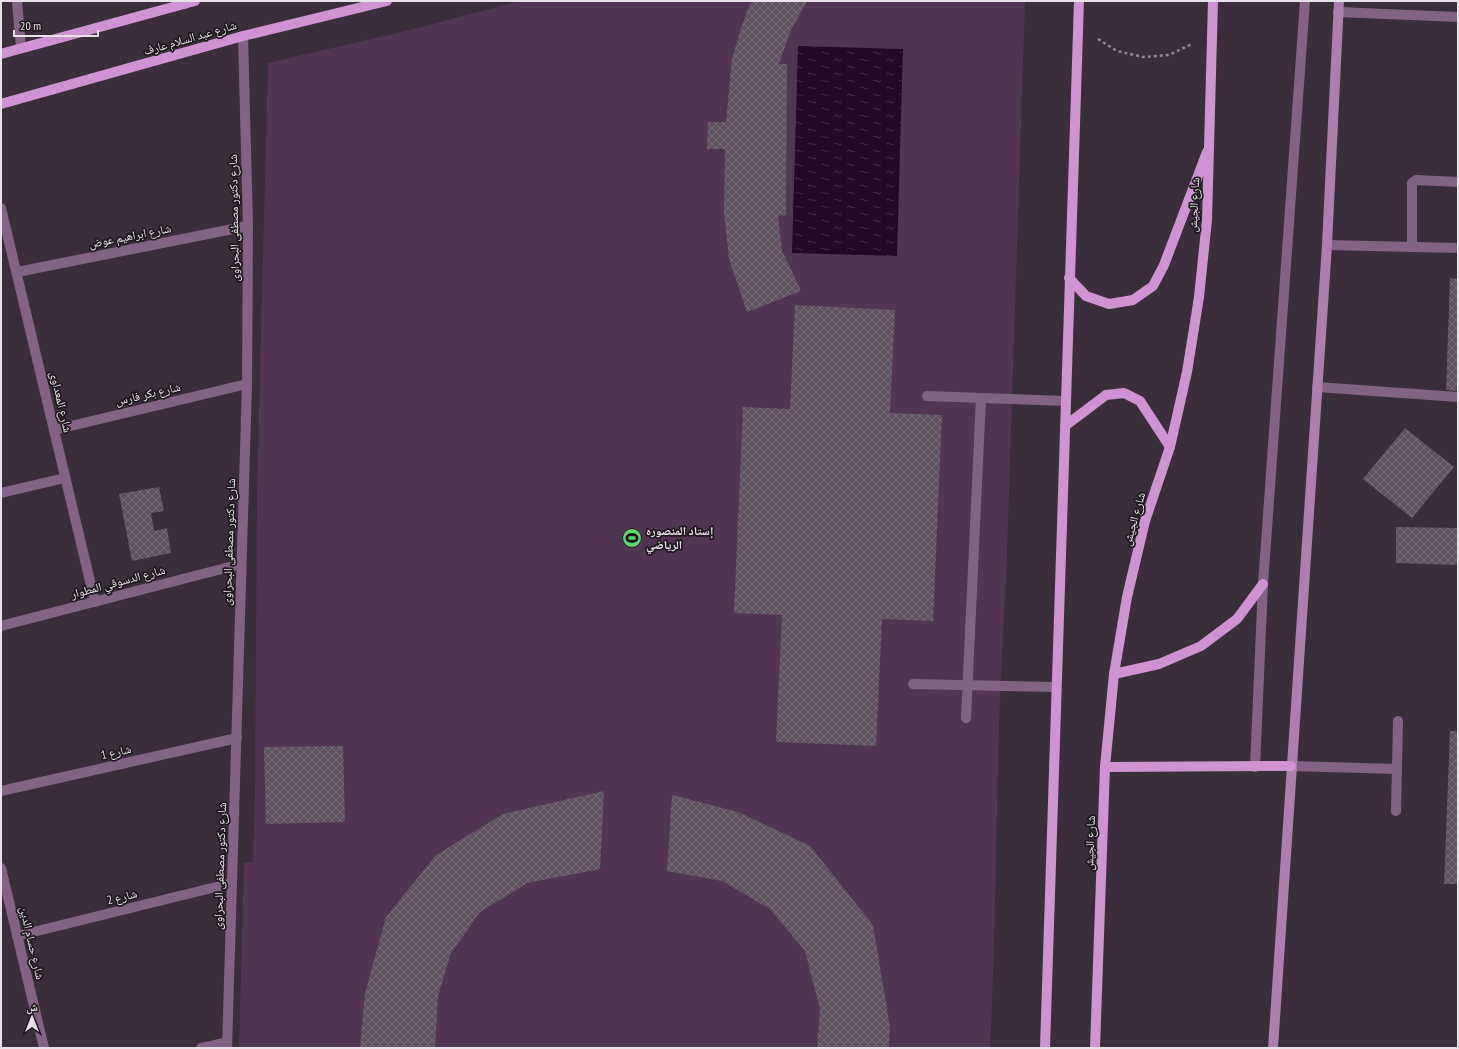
<svg xmlns="http://www.w3.org/2000/svg" width="1459" height="1049" font-family="'PT Sans Narrow','Noto Naskh Arabic',sans-serif">
<defs>
<pattern id="water-ripples" width="26" height="14" patternUnits="userSpaceOnUse"><rect width="26" height="14" fill="#260728"/><path d="M2 4q2-2 4 0t4 0M15 11q2-2 4 0t4 0" fill="none" stroke="#462b47"/></pattern>
<pattern id="building-cross-hatch" width="8" height="8" patternUnits="userSpaceOnUse"><rect width="8" height="8" fill="#605360"/><path d="M0 0l8 8M0 8l8-8" fill="none" stroke="#776b77"/></pattern>
</defs>
<rect width="100%" height="100%" fill="#3a2e3a"/>
<path fill="#523453" d="M519,1h506l-19,583c-11,154 -8,309 -16,464h-751l5,-185 9,-1 2,-65 2,-306 11,-428 142,-33z"/>
<path fill="url(#water-ripples)" d="M798,46l105,3 -6,207 -105,-3z"/>
<g fill="url(#building-cross-hatch)">
<path d="M751,1h56l-17,31 -11,32h8l-1,151 -8,1 4,34 19,41 -54,21 -18,-53 -5,-46 1,-64h-18l1,-27h18l6,-63 9,-31z"/>
<path d="M1450,278l8,1v112l-12,-1z"/>
<path d="M795,305l100,5 -5,103 52,2 -9,206 -51,-2 -6,127 -100,-4 6,-127 -48,-2 9,-206 47,2z"/>
<path d="M1405,428l49,39 -42,51 -49,-39z"/>
<path d="M159,487l5,24 -13,2 3,18 13,-3 4,25 -39,8 -13,-67z"/>
<path d="M1396,527l62,1v37l-62,-2z"/>
<path d="M1450,731h8v153h-14z"/>
<path d="M343,746l2,76 -79,2 -2,-77z"/>
<path d="M604,791l-4,78 -73,14 -47,29 -29,41 -13,43 -3,52h-75l5,-55 21,-76 50,-62 67,-41z"/>
<path d="M672,795l66,17 72,34 63,79 17,102 -1,21h-72l3,-39 -15,-58 -35,-42 -48,-28 -55,-10z"/>
</g>
<g fill="none" stroke-linecap="round" stroke-linejoin="round">
<path stroke="#928892" stroke-width="2.5" stroke-dasharray="3 3" stroke-linecap="butt" d="M1098,39l19,12 26,6 26,-2 23,-11"/>
<g stroke="#826383" stroke-width="10">
<path d="M17,1l4,47"/>
<path d="M1338,12l120,5"/>
<path d="M1412,247v-64l4,-3 42,2"/>
<path d="M1317,387l141,10"/>
<path d="M927,396l138,5"/>
<path d="M913,684l143,3"/>
<path d="M966,718l15,-320"/>
<path d="M1291,766l106,3"/>
<path d="M1255,767l8,-183 42,-583"/>
<path d="M1396,811l2,-90"/>
</g>
<g stroke="#826383" stroke-width="10">
<path d="M1,208l94,394"/>
<path d="M1327,245l131,3"/>
<path d="M17,272l231,-46"/>
<path d="M54,430l193,-46"/>
<path d="M1,493l64,-15"/>
<path d="M1,626l240,-62"/>
<path d="M1,791l236,-53"/>
<path d="M1,868l43,180"/>
<path d="M17,936l215,-53"/>
<path d="M201,1048l26,-6"/>
<path d="M227,1048l20,-664 1,-158 -5,-190"/>
</g>
<path stroke="#ae7eaf" stroke-width="10" d="M1273,1048l54,-803 12,-244"/>
<g stroke="#cf92d2" stroke-width="10">
<path d="M1,54l194,-53"/>
<path d="M1,104l242,-68 144,-35"/>
<path d="M1069,278l17,18 23,8 24,-4 20,-14 11,-21 43,-113"/>
<path d="M1065,426l41,-31 18,-2 16,8 30,46"/>
<path d="M1114,674l45,-10 42,-18 36,-27 26,-35"/>
<path d="M1105,767l186,-1"/>
<path d="M1045,1048l34,-1047"/>
<path d="M1095,1048l10,-281 9,-93 13,-77 18,-76 25,-74 17,-75 12,-75 8,-77 6,-219"/>
</g>
</g>
<defs>
<symbol id="stadium-disc" viewBox="-11 -11 22 22"><circle r="9.5" fill="#60d56b" stroke="#1e191e"/><path d="M0-5a6.5 5 0 1 0 0 10a6.5 5 0 1 0 0-10ZM-3.5-1.8h7v3.6h-7Z" fill="#111"/></symbol>
</defs>
<g fill-rule="evenodd">
<use href="#stadium-disc" x="621" y="527" width="22" height="22"/>
</g>
<g text-anchor="middle" stroke-width="3.5" stroke-linejoin="round" paint-order="stroke">
<g font-size="12" fill="#e9e1e9" stroke="#1e191e">
<text transform="translate(190 38) rotate(-16)" y="4">شارع عبد السلام عارف</text>
<text transform="translate(1194 205) rotate(-87)" y="4">شارع الجيش</text>
<text transform="translate(234 218) rotate(-91)" y="4">شارع دكتور مصطفى البحراوى</text>
<text transform="translate(130 236) rotate(-11)" y="4">شارع ابراهيم عوض</text>
<text transform="translate(148 394) rotate(-13)" y="4">شارع بكر فارس</text>
<text transform="translate(61 402) rotate(77)" y="4">شارع المعداوى</text>
<text transform="translate(1134 519) rotate(-74)" y="4">شارع الجيش</text>
<text transform="translate(229 542) rotate(-88)" y="4">شارع دكتور مصطفى البحراوى</text>
<text transform="translate(118 582) rotate(-15)" y="4">شارع الدسوقي المطوار</text>
<text transform="translate(116 752) rotate(-13)" y="4">شارع 1</text>
<text transform="translate(1090 843) rotate(-88)" y="4">شارع الجيش</text>
<text transform="translate(220 866) rotate(-88)" y="4">شارع دكتور مصطفى البحراوى</text>
<text transform="translate(122 897) rotate(-14)" y="4">شارع 2</text>
<text transform="translate(32 943) rotate(77)" y="4">شارع حسام الدين</text>
</g>
<g font-size="12" font-weight="bold" fill="#e9e1e9" stroke="#1e191e" text-anchor="start">
<text x="646" y="535">إستاد المنصوره<tspan x="646" dy="14">الرياضي</tspan></text>
</g>
</g>
<rect width="1459" height="1049" fill="none" stroke="#e9e1e9" stroke-width="4"/>
<g transform="translate(32 1017)" stroke="#1e191e" stroke-width="3" paint-order="stroke">
<path d="M0-3L7 15L0 10L-7 15Z" fill="#e9e1e9"/>
<text y="-6" font-size="11" font-weight="bold" text-anchor="middle" fill="#e9e1e9">ش</text>
</g>
<path d="M14 30v6h84v-6" fill="none" stroke="#e9e1e9" stroke-width="2"/>
<text x="20" y="30" font-size="12" fill="#e9e1e9" stroke="#1e191e" stroke-width="3" paint-order="stroke">20 m</text>
</svg>
